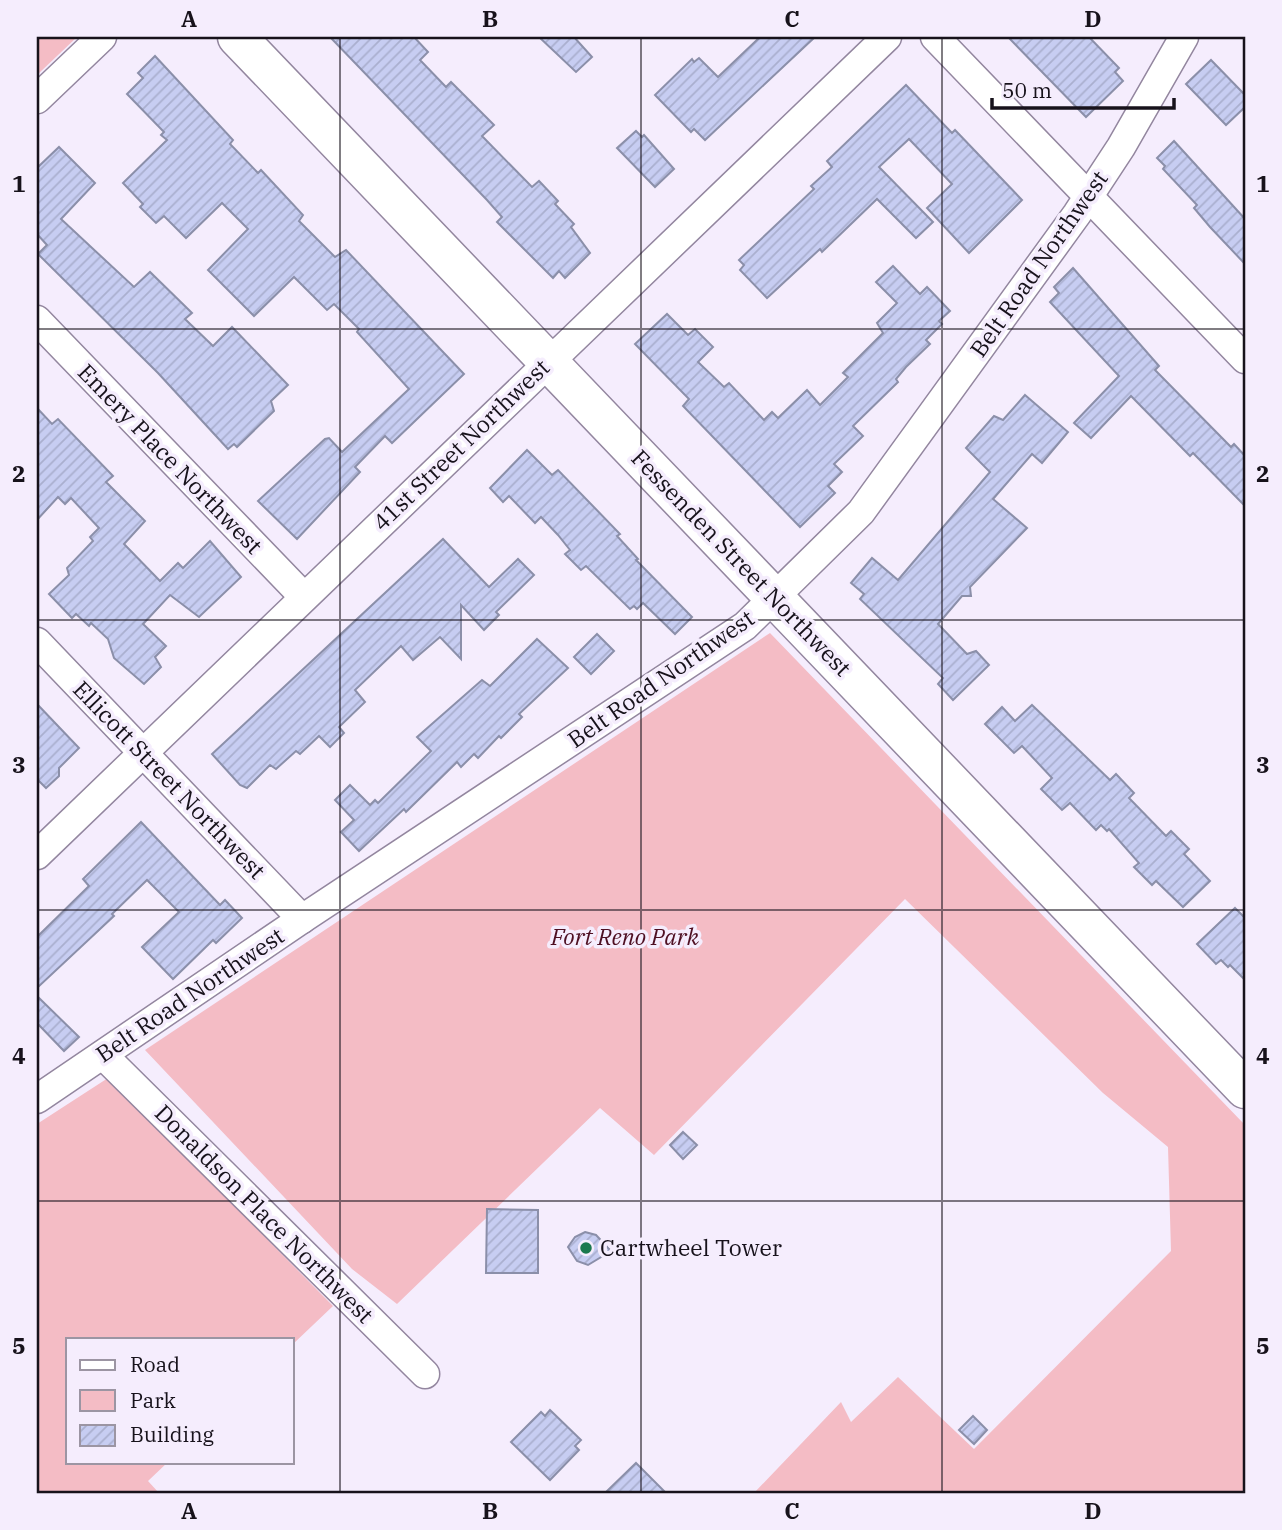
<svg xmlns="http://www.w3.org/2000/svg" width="1282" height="1530" font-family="'IBM Plex Serif',serif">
<defs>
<pattern id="building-hatch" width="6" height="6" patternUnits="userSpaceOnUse" patternTransform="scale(1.75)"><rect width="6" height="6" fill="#c7cdf2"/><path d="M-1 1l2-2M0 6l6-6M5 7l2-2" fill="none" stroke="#aaafcf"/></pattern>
</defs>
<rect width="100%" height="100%" fill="#f5edfd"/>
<g fill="#f4bcc5">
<path d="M37,37h40l-40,38z"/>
<path d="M770,633l475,492v368h-491l87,-91 10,20 47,-45 76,72 197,-198 -3,-104 -65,-54 -198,-194 -251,256 -54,-47 -203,196 -45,-35 -207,-219z"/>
<path d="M108,1078l225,228 -41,39v-6h-224v123h100l-20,19 11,12h-122v-369z"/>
</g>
<g fill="url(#building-hatch)" stroke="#8b8fa9" stroke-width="2">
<path d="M330,37h84l14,15 -8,8 26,27 5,-5 43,43 -12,11 50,51 7,-6 19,20 -3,3 19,20 -3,3 19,26 -25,25 -6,-7 -6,7 -56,-56 5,-5 -15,-17z"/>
<path d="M539,37h35l18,20 -16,15z"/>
<path d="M760,37h55l-110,103 -11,-11 -3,3 -36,-37 37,-36 2,3 5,-4 19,19z"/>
<path d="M1008,37h81l30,31 -4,4 8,9 -37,36z"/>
<path d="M155,56l78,84 -3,4 28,29 3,-3 42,45 -4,6 36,36 11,-7 118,124 -72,69 -7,-7 -30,31 5,5 -63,67 -39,-38 67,-62 4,-1 13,14 67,-63 -52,-57 2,-3 -25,-25 -7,6 -33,-33 -40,39 -46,-46 40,-41 -26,-26 -36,35 -22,-22 -8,7 -16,-16 3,-3 -20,-21 44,-43 -6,-5 3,-3 -37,-38 16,-16 -5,-5z"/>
<path d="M1211,60l34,35v12l-19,18 -40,-41z"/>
<path d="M906,85l46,48 3,-3 67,70 -53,53 -42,-45 25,-24 -43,-45 -30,28 54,55 -17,16 -39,-39 -55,53 -2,-3 -53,49 -27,-28 4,-5 -5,-5 75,-71 -3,-3 21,-19 -5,-6z"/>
<path d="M636,131l6,6 2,-2 30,34 -19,18 -38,-39z"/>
<path d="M1174,141l71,78v45l-35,-37 -16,-19 3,-3 -34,-36 2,-3 -8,-8z"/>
<path d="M59,147l36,36 -34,36 73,68 16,-15 42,41 -7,6 28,27 19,-19 56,58 -17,16 3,10 -37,36 -3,-3 -6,5 -70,-76 -120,-119 9,-9 -10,-11v-66z"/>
<path d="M893,266l27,28 7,-7 23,24 -11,10 3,3 -16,16 4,4 -24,23 -10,12 2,3 -45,44 10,10 -29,28 8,8 -14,14 7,7 -35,34 -117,-121 6,-7 -54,-55 32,-30 21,21 7,-6 18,18 -15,15 26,25 5,-4 35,37 8,-8 6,6 29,-28 13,15 28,-28 -5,-4 40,-40 -6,-10 20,-20 -21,-21z"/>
<path d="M1073,268l86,98 -4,4 76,77 3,-3 11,12v50l-52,-53 -3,3 -59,-60 -40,42 -17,-15 45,-47 -69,-74 9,-9 -5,-6z"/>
<path d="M1025,395l43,37 -26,31 -10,-9 -39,45 34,29 -57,59 1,9h-9l-24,28 29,30 9,-3 13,14 -36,35 -15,-16 5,-6 -83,-79 4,-5 -13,-11 21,-25 26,22 92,-108 -24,-24 28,-32 9,4z"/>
<path d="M37,408l15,16 6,-5 55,57 -7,6 39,39 -21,23 36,37 18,-18 5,5 27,-27 31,36 -42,40 -29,-22 -27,29 23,22 -11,11 6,10 -17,17 -30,-26 -6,-19 -17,-16 -2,3 -13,-12 -4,4 -23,-24 20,-19 -2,-7 26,-27 -3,-4 9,-9 -28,-30 -6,6 -7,-7 -21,23z"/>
<path d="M527,450l25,25 6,-5 62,64 -3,2 21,23 -2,1 56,57 -17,17 -32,-31 -6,6 -3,-3 -4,3 -44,-43 -5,4 -16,-16 5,-4 -12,-15 -17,-18 -6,6 -26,-27 -6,6 -13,-14z"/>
<path d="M443,539l46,48 29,-28 16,16 -38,37 3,3 -15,15 -23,-25v54l-21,-22 -27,23 -12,-14 -46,44 10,12 -26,25 5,6 -14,14 -11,-11 -19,18 -4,-3 -20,18 -6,-4 -23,23 -7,-3 -28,-31z"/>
<path d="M597,634l17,17 -23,23 -17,-17z"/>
<path d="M537,639l31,29 -49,46 3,3 -21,21 -2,-2 -21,22 -4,-4 -13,13 -4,-5 -51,50 -2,-3 -45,42 -18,-19 13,-12 -19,-20 15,-15 20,20 5,-5 3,3 53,-52 -14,-14 65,-57 8,6z"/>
<path d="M37,704l42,44 -20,20v8l-13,12 -9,-9z"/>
<path d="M1032,705l78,75 6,-6 18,19 -5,5 37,38 5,-5 18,18 -5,5 26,27 -27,26 -27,-26 -4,4 -18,-18 5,-4 -30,-34 -2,2 -6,-6 -5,5 -26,-27 -8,7 -21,-21 11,-11 -30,-32 -8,7 -29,-29 17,-17 13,14z"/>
<path d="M141,822l79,83 5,-5 17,18 -26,25 -3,-3 -40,39 -31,-32 37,-35 -32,-32 -35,34 2,2 -77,72v-51l52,-51 -6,-7z"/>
<path d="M1235,908l10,10v62l-15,-15 -2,2 -7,-7 -5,4 -19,-20z"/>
<path d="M37,996l42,41 -15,14 -27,-28z"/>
<path d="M683,1132l14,13 -14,14 -13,-14z"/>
<path d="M487,1209l51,1v63h-52z"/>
<path d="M585,1232l11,3 15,16 -23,14 -11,-4 -9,-14 7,-10z"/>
<path d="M550,1410l31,30 -6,6 4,4 -29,30 -39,-38 30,-30 4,4z"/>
<path d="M973,1416l14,14 -13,14 -15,-14z"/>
<path d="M636,1463l30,30h-61z"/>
</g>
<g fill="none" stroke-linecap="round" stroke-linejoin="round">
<defs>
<g id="street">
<path d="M935,37l310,322"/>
<path d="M37,99l65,-62"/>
<path d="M37,320l267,277"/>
<path d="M37,642l265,277"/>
<path d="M37,855l850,-818"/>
<path d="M103,1055l322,319"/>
<path d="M37,1099l265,-180 443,-293 116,-114 216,-298 44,-67 63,-110"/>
</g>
<path id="secondary" d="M237,37l1008,1052"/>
</defs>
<use href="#street" stroke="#93869f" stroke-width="31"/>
<use href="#secondary" stroke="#93869f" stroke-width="41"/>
<use href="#street" stroke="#fff" stroke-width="28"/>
<use href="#secondary" stroke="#fff" stroke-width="38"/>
</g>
<path fill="none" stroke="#17121b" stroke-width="2" stroke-opacity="0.55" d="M340,37v1456M641,37v1456M942,37v1456M37,329h1208M37,620h1208M37,910h1208M37,1201h1208"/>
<circle fill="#1c794f" stroke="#f5edfd" stroke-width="2.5" cx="586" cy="1248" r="7"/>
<g text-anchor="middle" stroke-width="7" stroke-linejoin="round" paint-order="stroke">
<g font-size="23" fill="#17121b" stroke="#f5edfd">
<text transform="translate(1039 264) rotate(-55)" y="8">Belt Road Northwest</text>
<text transform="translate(461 445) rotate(-44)" y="8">41st Street Northwest</text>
<text transform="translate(170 459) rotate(46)" y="8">Emery Place Northwest</text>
<text transform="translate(741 563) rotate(46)" y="8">Fessenden Street Northwest</text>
<text transform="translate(661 679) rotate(-35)" y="8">Belt Road Northwest</text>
<text transform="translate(169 780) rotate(46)" y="8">Ellicott Street Northwest</text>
<text transform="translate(190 995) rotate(-34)" y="8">Belt Road Northwest</text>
<text transform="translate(264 1214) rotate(45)" y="8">Donaldson Place Northwest</text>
</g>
<g font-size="23" font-style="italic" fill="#4e0f22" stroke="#f5edfd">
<text x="625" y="945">Fort Reno Park</text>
</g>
<g font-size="23" fill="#17121b" stroke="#f5edfd" text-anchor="start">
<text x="600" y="1256">Cartwheel Tower</text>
</g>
</g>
<rect width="1282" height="1530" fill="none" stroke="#f5edfd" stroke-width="77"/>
<rect x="66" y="1338" width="228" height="126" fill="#f5edfd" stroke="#9c95a3" stroke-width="2"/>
<rect x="80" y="1360" width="35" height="10" fill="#ffffff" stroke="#9c95a3" stroke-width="2"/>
<text x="130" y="1372" font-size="21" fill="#17121b">Road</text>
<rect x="80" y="1390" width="35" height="21" fill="#f4bcc5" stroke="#9c95a3" stroke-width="2"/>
<text x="130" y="1408" font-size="21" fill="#17121b">Park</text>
<rect x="80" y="1425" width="35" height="21" fill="url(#building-hatch)" stroke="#9c95a3" stroke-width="2"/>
<text x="130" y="1442" font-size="21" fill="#17121b">Building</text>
<path d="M992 98v10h182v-10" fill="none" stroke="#17121b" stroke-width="3.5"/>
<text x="1002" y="98" font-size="21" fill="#17121b" stroke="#f5edfd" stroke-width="5" paint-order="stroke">50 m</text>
<rect x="38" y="38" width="1206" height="1454" fill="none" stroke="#17121b" stroke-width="2.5"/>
<g font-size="23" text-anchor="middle" font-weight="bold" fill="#17121b">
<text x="189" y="27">A</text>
<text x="490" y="27">B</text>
<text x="792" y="27">C</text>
<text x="1093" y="27">D</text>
<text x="19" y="192">1</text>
<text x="1263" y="192">1</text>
<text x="19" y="482">2</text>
<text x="1263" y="482">2</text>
<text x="19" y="773">3</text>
<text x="1263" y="773">3</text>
<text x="19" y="1064">4</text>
<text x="1263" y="1064">4</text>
<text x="19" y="1354">5</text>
<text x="1263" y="1354">5</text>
<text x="189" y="1519">A</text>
<text x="490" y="1519">B</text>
<text x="792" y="1519">C</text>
<text x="1093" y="1519">D</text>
</g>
</svg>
